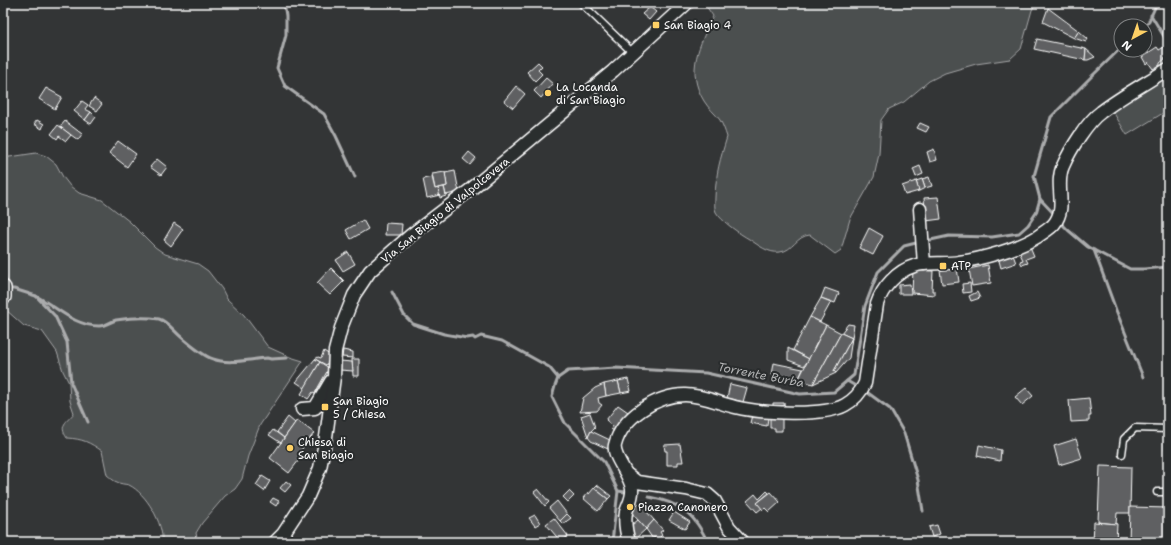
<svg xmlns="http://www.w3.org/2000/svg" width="1171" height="545" font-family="'Shantell Sans',sans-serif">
<rect width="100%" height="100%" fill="#333536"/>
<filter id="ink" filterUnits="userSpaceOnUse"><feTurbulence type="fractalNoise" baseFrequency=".025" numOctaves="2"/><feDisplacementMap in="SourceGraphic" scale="8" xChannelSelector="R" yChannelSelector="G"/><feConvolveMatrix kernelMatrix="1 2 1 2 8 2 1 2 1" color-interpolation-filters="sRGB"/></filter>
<g filter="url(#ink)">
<g fill="#4c4f50" stroke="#a6a7a8">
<path d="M704,3h332l-4,7 -11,39 -11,10 -34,5 -31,9 -16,8 -25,21 -15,7 -8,11 -2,34 -5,23 -24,42 -9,31 -6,4 -25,-19c-14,1 -17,16 -30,17 -11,2 -22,-7 -31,-13 -9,-5 -28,-18 -33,-27 -2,-4 -1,-10 -1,-15 1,-25 5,-37 12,-60 -2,-6 -4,-12 -7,-17 -5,-7 -12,-12 -16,-19 -19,-31 -4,-56 9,-85z"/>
<path d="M1168,75v35l-41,25 -15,-25z"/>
<path d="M36,153l10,3 10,8 7,13 7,9 9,7 23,7 28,22 25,25 10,7 33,10 10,7 14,18 5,10 17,16 24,32 22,10 13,4 -43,64 -12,31 -6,23 -7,10 -10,7 -23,27 -6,10 2,9h-36c2,-18 -16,-49 -33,-57 -4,-1 -9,-1 -12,-3 -4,-1 -7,-5 -10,-7l-5,-24c-13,-9 -19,-12 -35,-13 -9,-13 0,-16 7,-25l-4,-12 -1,-18 -6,-12 -6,-19 -15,-21 -18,-5 -19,-17c3,-14 4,-29 -2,-42v-109z"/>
</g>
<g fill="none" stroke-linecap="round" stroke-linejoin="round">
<g stroke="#abacad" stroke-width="3">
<path d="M284,3l2,13v19l-9,33 8,18 39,28 12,22 19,41"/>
<path d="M1151,15l17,28"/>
<path d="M1145,26l3,-3 9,-20"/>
<path d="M1040,199l16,17"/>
<path d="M1059,221l9,9 20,17 42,22h14l24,-2"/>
<path d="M926,241l23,-5 43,1 27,-4 9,-8 8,-12 4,-14 -6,-23 17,-59 40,-40 30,-29"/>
<path d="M1094,250l22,60 27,67"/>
<path d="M7,289h7l22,7 19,20 12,26 4,41 17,39"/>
<path d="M392,292l12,23 9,9 31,10 23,4 6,-1 2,2 6,-3 21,5 47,26 9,11"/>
<path d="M36,296c21,11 38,30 63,30 6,0 11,-4 17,-6 13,-2 30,-3 43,-1 8,2 15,12 21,17 8,7 23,20 33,23 16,6 37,0 54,-1l4,1 16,-1"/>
<path d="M847,381l12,7"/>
<path d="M864,390l26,19 14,24 14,47 5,31"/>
<path d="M618,491l7,1"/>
<path d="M649,497c11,2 27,7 36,14 10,7 17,20 23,31"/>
<path d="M612,542l6,-51 -14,-29 -39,-39 -13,-26 3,-11 3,-8 10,-7 48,-3 90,5 94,21 34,-2 20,-17 11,-69 13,-34 26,-26 16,-4"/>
</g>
</g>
<g fill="#5f6162" stroke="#fff">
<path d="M650,7l6,5 -7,8 -7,-6z"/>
<path d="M1048,8l31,23 -5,7 -31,-16z"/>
<path d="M1079,31l9,8 -2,3 -12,-4z"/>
<path d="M1037,39l49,10 -1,11 -51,-11z"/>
<path d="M1166,46l2,3v6l-4,3 1,1 -5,4v2l-7,4 -5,-7 -2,2 -4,-7 15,-10 2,3z"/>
<path d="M1086,49l9,8 -7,3h-3z"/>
<path d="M538,62l4,4 -4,4 4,4 -7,7 -8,-9z"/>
<path d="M546,78l7,6 -12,14 -7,-7z"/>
<path d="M516,86l9,8 -12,14 -9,-7z"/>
<path d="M46,88l16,9 -7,12 -16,-10z"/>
<path d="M94,98l8,6 -5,7 -8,-5z"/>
<path d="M82,101l6,4 -3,4 6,3 -6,8 -11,-9z"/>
<path d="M91,112l5,5 -5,7 -6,-4z"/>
<path d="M37,120l7,4 -2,5 -8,-5z"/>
<path d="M65,121l17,13 -4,6 -18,-13z"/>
<path d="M920,123l9,4 -3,5 -9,-4z"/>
<path d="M58,125l13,10 -5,6 -7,-5 -2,3 -6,-5z"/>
<path d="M118,141l18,13 -9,13 -18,-14z"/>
<path d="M934,149l3,11 -7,2 -3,-10z"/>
<path d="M469,152l7,6 -6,7 -7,-6z"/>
<path d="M157,159l10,8 -6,8 -11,-8z"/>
<path d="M920,166l3,8 -7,3 -3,-8z"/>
<path d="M455,171l4,21 -13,3 -2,-8 3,-1 -2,-13z"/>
<path d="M445,172l2,14 -12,3 -3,-15z"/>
<path d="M432,177l3,12 3,-1 2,7 -13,3 -4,-19z"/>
<path d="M929,177l3,9 -7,2 -3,-9z"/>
<path d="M922,179l3,9 -6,3 -3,-10z"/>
<path d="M916,181l3,10 -14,4 -3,-9z"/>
<path d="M444,187l2,9 -6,2 -2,-10z"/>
<path d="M938,197l3,22 -15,2 -2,-23z"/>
<path d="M363,220l5,9 -17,10 -5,-9z"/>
<path d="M174,223l9,6 -12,17 -7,-6z"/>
<path d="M386,223l16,1 -1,11h-16z"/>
<path d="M869,228l14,8 -10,19 -14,-7z"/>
<path d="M1029,244l5,12 -8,3 2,4 -6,2 -2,-4 3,-1 -5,-11z"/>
<path d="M348,252l7,12 -12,7 -7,-11z"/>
<path d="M1012,252l4,11 -15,5 -3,-11z"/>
<path d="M988,265l3,18 -19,3 -3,-17z"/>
<path d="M331,268l13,13 -14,14 -13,-12z"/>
<path d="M957,268l2,14 -17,2 -2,-14z"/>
<path d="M913,270l20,1 -1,20h3v4l-23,-2z"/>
<path d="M970,283l1,9 -8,1 -1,-9z"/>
<path d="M910,284l1,10h-12v-9z"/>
<path d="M825,288l14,5 -4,10 -14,-5z"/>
<path d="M977,292l3,6 -9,3 -2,-5z"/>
<path d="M821,298l10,4 -11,20 -10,-5z"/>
<path d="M810,317l16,8 -17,34 -16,-9z"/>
<path d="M848,324l6,1 -2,13 -11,-5z"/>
<path d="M826,325l15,8 -28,51 -15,-4z"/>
<path d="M841,333l11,5 -18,33 2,2 -23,11z"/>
<path d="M852,338l-3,20 -13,15 -2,-2z"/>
<path d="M788,348l21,11 -5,7 -16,-6z"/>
<path d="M343,350l10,2v6l-11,-1z"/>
<path d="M324,351l7,5 -5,9 -11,-6 3,-2 3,1z"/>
<path d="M315,359l5,3 -15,26 -9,-6z"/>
<path d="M352,359h7v17h-6z"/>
<path d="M340,361l12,1 1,9 -13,-1z"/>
<path d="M320,362l9,6 -14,25 -2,-1 -5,7 -7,-5z"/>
<path d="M774,363l4,1 25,5 -5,11 -26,-5z"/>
<path d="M628,379l3,12 -10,2 -3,-12z"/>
<path d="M618,381l3,12 -15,3 -2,-12z"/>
<path d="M604,384l2,12 -8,2 1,5 3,2 -5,6 -17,1 3,-14 12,-10z"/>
<path d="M730,384l17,4 -4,14 -16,-4z"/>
<path d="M1026,388l7,8 -11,9 -7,-8z"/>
<path d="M1089,398l2,18h-2v5l-18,1 -2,-22z"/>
<path d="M773,403h11l1,6h-12z"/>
<path d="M618,405l10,7 -14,19 -3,-2 2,-3 -7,-6z"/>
<path d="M590,413l5,14 -4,4 -3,6 -7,-21z"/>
<path d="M752,415l16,2 -1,9 -17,-3z"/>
<path d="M288,417l7,6 -11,15 -7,-6z"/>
<path d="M770,418h12v13h-7v-3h-5z"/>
<path d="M297,420l17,13 -15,20 2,1 -4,5 2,1 -10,13 -19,-15z"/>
<path d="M273,430l11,8 -3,5 -12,-8z"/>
<path d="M591,431l21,10 -4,8 -17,-8 -3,-4z"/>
<rect x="1165" y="432" width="3" height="17"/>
<path d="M1076,439l6,19 -23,7 -5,-19z"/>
<path d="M680,444l3,18h-5v3h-11v-14h-2l-1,-6z"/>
<path d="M979,445l22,5 -1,11 -23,-5z"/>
<path d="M1100,466l31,1 -1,46h-13l-1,11 -18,-2z"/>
<path d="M262,476l8,5 -6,10 -8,-6z"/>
<path d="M286,481l5,4 -6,7 -5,-4z"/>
<path d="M597,485l14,11 -3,3 -14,-11z"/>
<path d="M594,488l14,11 -10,12 -15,-13 5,-6 1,2z"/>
<path d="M538,489l11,13 -4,4 -11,-14z"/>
<path d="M569,491l5,5 -6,6 -5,-5z"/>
<path d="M767,491l2,2 -12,10 5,5 -5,4 -10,-11 8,-7 4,5z"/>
<path d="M771,492l9,10 -11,10 -4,-4 -2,2 -6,-7z"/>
<path d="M273,498l6,3 -3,5 -6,-4z"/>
<path d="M557,501l10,13 -7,7 -11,-13z"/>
<path d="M639,503l15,17 -8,9 -16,-18z"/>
<path d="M1130,507l38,1v34h-39z"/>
<path d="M674,512l16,10 -5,7 -16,-9z"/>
<path d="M567,514l4,4 -8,6 -3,-3z"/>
<path d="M535,515l5,8 -5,3 -6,-8z"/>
<path d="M554,518l14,18 -7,6 -15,-18z"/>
<path d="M638,520l8,9 -11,10 -8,-10z"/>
<path d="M654,520l9,10 -3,2 2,3 -5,5 -3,-3 -1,2 -7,-10z"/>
<path d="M1094,522l23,2 -1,18h-23z"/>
<path d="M937,525l3,9 -8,3 -3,-10z"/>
</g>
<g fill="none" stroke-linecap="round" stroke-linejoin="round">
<defs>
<g id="service">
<path d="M581,3l52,50"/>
<path d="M1122,454l2,-15 11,-11 33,1"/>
<path d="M1157,492h11"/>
</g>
<g id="minor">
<path d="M920,209l4,55"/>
<path d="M302,409l13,-1 16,-27"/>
<path d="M628,475l9,7 49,7 21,5 8,7 14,26 14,15"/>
<path d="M275,542l8,-8 25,-38 12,-28 6,-31 8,-60 1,-26 6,-23 13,-33 16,-24 41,-36 59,-45 143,-119 74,-68"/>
<path d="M629,542c-3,-10 -5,-19 -3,-30 2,-7 7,-14 6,-23 -1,-14 -20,-32 -17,-44 7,-28 42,-50 70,-50 17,0 33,8 50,12 24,6 89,10 110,-2 9,-5 16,-13 20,-22l12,-79c5,-16 20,-33 37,-38 14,-5 30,-1 45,-4 22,-3 59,-13 78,-25 5,-4 13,-8 17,-13 14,-17 0,-39 9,-58 7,-16 24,-44 38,-54 21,-16 45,-29 67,-43"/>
</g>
<path id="tertiary" d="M3,288v9"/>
</defs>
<use href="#service" stroke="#fff" stroke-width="9"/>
<use href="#minor" stroke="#fff" stroke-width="15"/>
<use href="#tertiary" stroke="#fff" stroke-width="18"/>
<use href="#service" stroke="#2a2d2e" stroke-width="6"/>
<use href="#minor" stroke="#2a2d2e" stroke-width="12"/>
<use href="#tertiary" stroke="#2a2d2e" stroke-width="15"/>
</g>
</g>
<g fill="#ffd166" stroke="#2a2d2e" stroke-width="1.5">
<rect x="652" y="21" width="8" height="8" rx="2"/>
<circle cx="548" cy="93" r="4"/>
<rect x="939" y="262" width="8" height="8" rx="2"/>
<rect x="321" y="403" width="8" height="8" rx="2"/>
<circle cx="290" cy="448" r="4"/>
<circle cx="630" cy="507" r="4"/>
</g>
<g text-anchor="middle" stroke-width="4" stroke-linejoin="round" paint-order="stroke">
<g font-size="11" fill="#fff" stroke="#2a2d2e" text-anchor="start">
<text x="664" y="29">San Biagio 4</text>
<text x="556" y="91">La Locanda<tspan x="556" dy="13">di San Biagio</tspan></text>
<text x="951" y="270">ATP</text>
<text x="333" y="405">San Biagio<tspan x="333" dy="13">5 / Chiesa</tspan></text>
<text x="298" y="446">Chiesa di<tspan x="298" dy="13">San Biagio</tspan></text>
<text x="638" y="511">Piazza Canonero</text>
</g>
<g font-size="11" fill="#fff" stroke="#2a2d2e">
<text transform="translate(445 210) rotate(-39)" y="4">Via San Biagio di Valpolcevera</text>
</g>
<g font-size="12" font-style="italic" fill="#b2b3b4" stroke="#2a2d2e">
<text transform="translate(761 375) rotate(11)" y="4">Torrente Burba</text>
</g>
</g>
<rect width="1171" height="545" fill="none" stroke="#2a2d2e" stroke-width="16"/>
<rect x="8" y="8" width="1155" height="529" fill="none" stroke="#fff" stroke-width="1.5" filter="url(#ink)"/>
<g transform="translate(1133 38) rotate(220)"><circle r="19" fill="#2a2d2e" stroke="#7f8182"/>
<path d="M0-3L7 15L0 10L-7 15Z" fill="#ffd166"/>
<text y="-6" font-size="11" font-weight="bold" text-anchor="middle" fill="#ffffff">N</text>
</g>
</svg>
